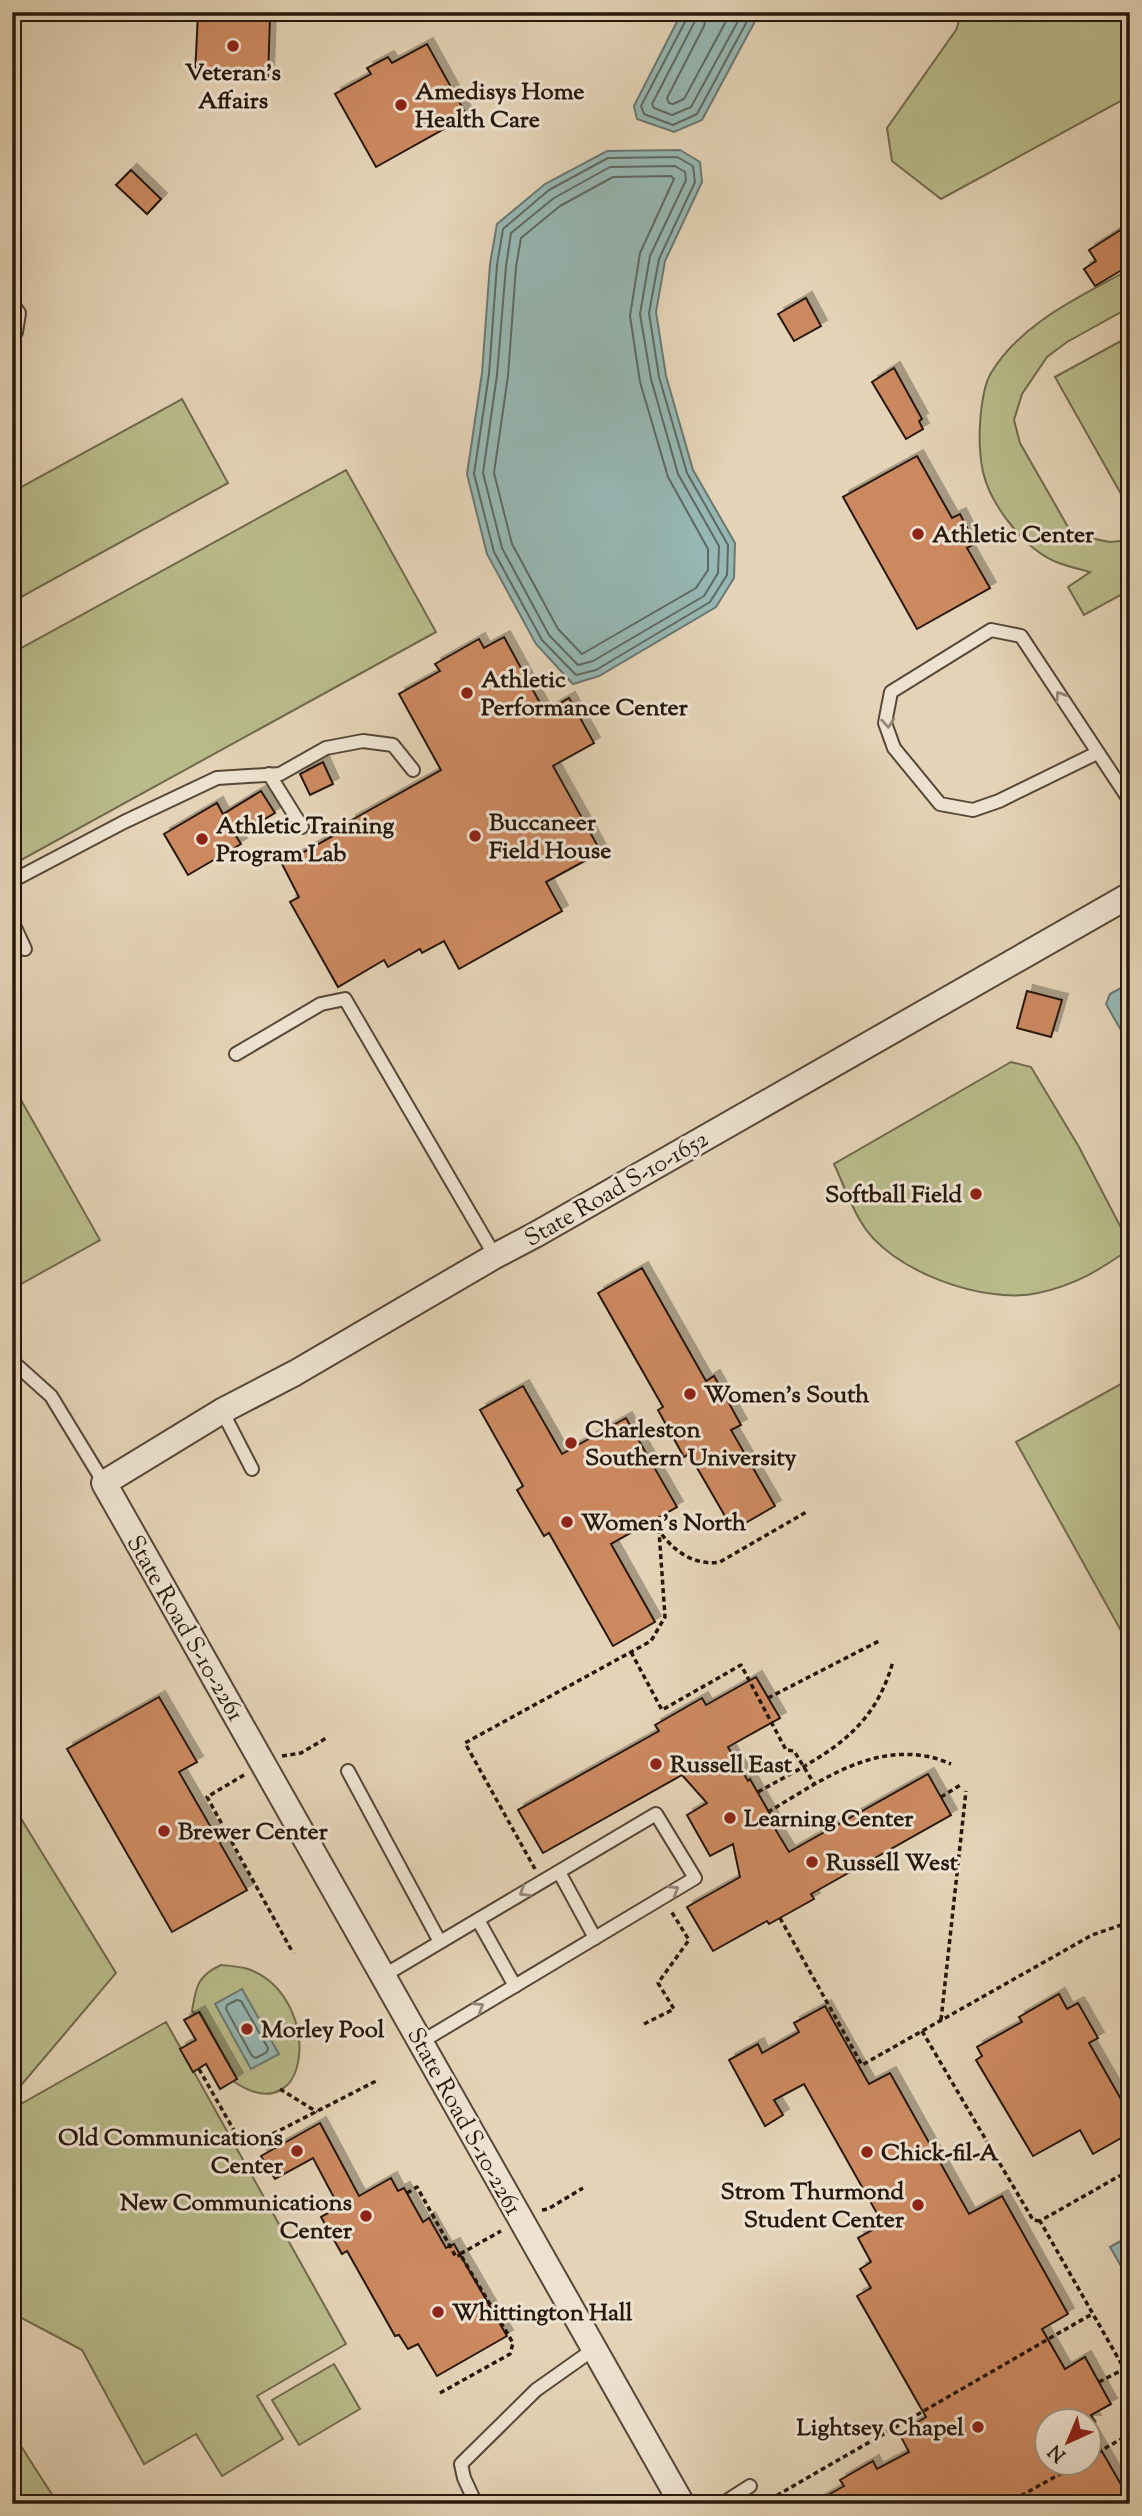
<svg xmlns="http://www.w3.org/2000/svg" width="1142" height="2516" font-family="'Sorts Mill Goudy',serif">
<defs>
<filter id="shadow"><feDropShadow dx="6" dy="-6" stdDeviation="0" flood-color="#0004"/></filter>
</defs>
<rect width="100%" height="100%" fill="#e4d3b6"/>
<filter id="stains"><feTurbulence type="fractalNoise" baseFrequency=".00286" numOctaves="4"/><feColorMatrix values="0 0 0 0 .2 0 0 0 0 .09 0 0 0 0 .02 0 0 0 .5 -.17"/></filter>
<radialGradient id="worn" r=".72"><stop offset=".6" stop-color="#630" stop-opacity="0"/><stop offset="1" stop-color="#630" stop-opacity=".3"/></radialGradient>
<g fill="#b9bb8b" stroke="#706a4c" stroke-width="2">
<path d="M962,12h168v84l-189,103 -49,-38 -5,-33 69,-98z"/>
<path d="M1130,269v38l-63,35 -20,15 -25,37 -8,26 6,23 48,84 22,11 20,4 20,-2v50l-46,25 -16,-28 22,-15c-10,-3 -21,-5 -31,-9 -33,-12 -68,-57 -76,-91 -3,-15 -4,-32 -3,-48 1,-15 3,-38 11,-51 31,-51 89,-76 139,-104z"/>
<path d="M1130,336v174l-75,-133z"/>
<path d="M182,399l46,84 -216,119v-110z"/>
<path d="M346,470l90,162 -424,233v-212z"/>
<path d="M1011,1062l20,5 48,80 51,98v4c-31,21 -54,36 -92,44 -53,12 -149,-22 -177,-71 -11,-18 -18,-39 -27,-58z"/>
<path d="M12,1084l88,156 -88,49z"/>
<path d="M1130,1379v268l-114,-205z"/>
<path d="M12,1804l104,169 -104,123z"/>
<path d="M221,1965c9,1 18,1 27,4 76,27 65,167 -15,112l4,-2 -37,-67 -5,2 -3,-3c4,-24 5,-35 29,-46z"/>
<path d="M166,2022l180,322 -89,52 26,43 -61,37 -26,-42 -52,30 -62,-114 -70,-37v-204z"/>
<path d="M334,2364l26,45 -61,36 -27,-45z"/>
<path d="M12,2432l46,72h-46z"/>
</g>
<g fill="#96b7b3" stroke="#6a7771" stroke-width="2">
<path d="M682,12h78l-58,108 -28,12 -37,-13 -3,-13z"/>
<path d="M680,150l20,12 2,20 -37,79 -9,51 10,64 27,94 42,73 -1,35 -18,29 -117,69 -26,8 -37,-40 -49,-90 -20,-80 15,-101 8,-109 7,-40 48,-40 62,-33z"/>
<path d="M1130,983v63l-24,-42 4,-10z"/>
<path d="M242,1989l37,65 -28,15 -36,-65z"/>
<path d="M1130,2236v46l-20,-35z"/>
</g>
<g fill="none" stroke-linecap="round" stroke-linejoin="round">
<g stroke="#5e6860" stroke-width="2">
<path d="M687,12v6l-46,88 3,8 29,11 24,-11 55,-102"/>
<path d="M696,12l-1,9 -43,83 2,4 18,7 19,-8 52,-95"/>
<path d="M707,12l-3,14 -37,72 2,5 4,1 11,-5 47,-87"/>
<path d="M677,157l16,9 2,16 -36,77 -10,54 10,64 28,96 41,72 -1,30 -17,27 -114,68 -20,5 -34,-35 -48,-88 -20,-78 15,-100 8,-109 6,-36 46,-39 59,-32z"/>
<path d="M675,166l10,6 1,8 -36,76 -10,58 11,65 27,95 41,72 -1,27 -14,23 -111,65 -15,4 -29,-30 -47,-87 -19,-75 14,-98 9,-109 5,-33 43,-35 56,-31z"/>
<path d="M613,177l58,-1 3,3 -34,74 -10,63 10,66 28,95 40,72v21l-12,18 -114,66 -24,-25 -46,-85 -18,-71 14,-97 8,-109 5,-29 39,-32z"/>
<path d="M237,2000l4,1 27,47 -1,4 -11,6 -4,-2 -26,-47 1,-4z"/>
</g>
</g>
<g fill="#cc8961" stroke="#27180d" stroke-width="2" filter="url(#shadow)">
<path d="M198,13l72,4 -2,61 -73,-3z"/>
<path d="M427,44l40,72 -91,51 -41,-73 36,-20 -4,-6 21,-11 4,6z"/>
<path d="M131,170l30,29 -14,15 -31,-29z"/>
<path d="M1130,224v41l-35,21 -11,-17 12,-8 -7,-11z"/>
<path d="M806,298l15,28 -27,15 -16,-27z"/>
<path d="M894,368l28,51 -3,2 4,8 -17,10 -34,-57z"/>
<path d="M917,456l35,62 8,-4 6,12 10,17 -9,5 23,40 -73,41 -74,-132z"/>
<path d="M504,637l41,75 24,-14 25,45 -41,23 48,86 -55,30 16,29 -103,58 -15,-28 -22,12 -2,-4 -32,18 -4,-7 -46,27 -48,-85 9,-5 -17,-33 71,-39 -3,-4 91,-51 -42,-76 41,-23 -5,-7 44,-25 5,9z"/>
<path d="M323,762l10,22 -23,11 -10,-21z"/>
<path d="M261,791l14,22 -39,23 5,8 -53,31 -24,-41 53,-31 6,11z"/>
<path d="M1027,991l35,9 -11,37 -34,-9z"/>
<path d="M642,1268l64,113 8,-5 27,49 -10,5 44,76 -42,24 -44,-76 -5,3 -26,-47 5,-3 -65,-114z"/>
<path d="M523,1386l39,68 64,-36 51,89 -66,37 44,78 -42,24 -64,-113 -5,3 -27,-46 6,-4 -43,-76z"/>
<path d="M756,1677l24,41 -52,29 20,34 2,-2 24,42 -3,1 18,30 139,-78 23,41 -140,79 3,5 -45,25 -2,-3 -54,30 -26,-44 53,-30 -7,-33 -23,12 -23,-41 20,-12 -25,-28 -139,78 -25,-43 141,-79 -4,-6 47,-27 4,7z"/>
<path d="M159,1697l38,65 -18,10 68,118 -75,42 -105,-183z"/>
<path d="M1059,1994l8,15 11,-6 20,35 -9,5 41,72v18l-37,21 -13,-24 -47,26 -57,-96 6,-4 -5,-9 45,-25 -3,-5z"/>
<path d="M825,2006l44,78 21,-11 79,141 33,-18 66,118 -26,15 23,40 20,-12 26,47 -20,11 4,6h-48v42h42v-34l41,71v4h-318l32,-18 -4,-6 33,-19 4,8 32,-17 -10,-19 27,-16 -69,-121 14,-8 -11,-19 11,-7 -13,-24 25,-14 -79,-140 -30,16 9,15 -18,11 -36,-66 29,-16 4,9 37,-21 -5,-9z"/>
<path d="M199,2012l38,67 -17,10 -14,-25 -13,8 -13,-23 16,-9 -12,-20z"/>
<path d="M320,2123l39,73 32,-18 7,13 6,-3 19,34 6,-4 17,30 8,-4 53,92 -70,40 -19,-32 -10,5 -9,-14 -4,1 -48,-85 -5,3 -21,-37 18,-10 -26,-49 -38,21 -14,-23z"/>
</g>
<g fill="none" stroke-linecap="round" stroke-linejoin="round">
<defs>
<g id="service">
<path d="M12,304l7,9 -3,19 -4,6"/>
<path d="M1097,753l-98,48 -26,9 -33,-6 -46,-56 -9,-25 6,-31 100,-62 30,6 109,165"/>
<path d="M269,774l33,53"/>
<path d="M12,881l112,-59 93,-44 63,-4 46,-26 37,-7 30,4 20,25"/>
<path d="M12,921l13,28"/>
<path d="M236,1054l85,-50 24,-5 150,257"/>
<path d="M12,1361l39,35 53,87"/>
<path d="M222,1411l30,58"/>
<path d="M348,1771l92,171"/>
<path d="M559,1872l36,66"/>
<path d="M478,1920l37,66"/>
<path d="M383,1976l273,-162 39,64 -274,164"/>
<path d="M476,2504l-12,-26 -3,-14 75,-74 58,-41"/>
<path d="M722,2504l28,-18"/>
</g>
<path id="minor" d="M682,2504l-578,-1021 118,-72 73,-38 200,-117 40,-21 595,-340"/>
</defs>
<use href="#service" stroke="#564737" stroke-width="16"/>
<use href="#minor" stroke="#564737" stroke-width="28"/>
<g stroke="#27180d" stroke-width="3.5" stroke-dasharray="5 3.5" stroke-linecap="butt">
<path d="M653,1520c13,26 38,47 67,42l88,-51"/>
<path d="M631,1652l31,58 79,-45 45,85 8,1 21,34"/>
<path d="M768,1698l113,-58"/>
<path d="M282,1756l19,-3 27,-16"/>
<path d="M244,1775l-37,22 86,156"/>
<path d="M758,1792c62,-35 115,-56 135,-131"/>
<path d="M941,1797l21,-13"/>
<path d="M768,1812c48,-28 98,-66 157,-56 9,1 18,5 26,8"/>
<path d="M535,1869l-70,-126 186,-102 14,-24 -6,-86"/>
<path d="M780,1918l82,147 230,-130 38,-13"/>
<path d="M941,2020l25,-229"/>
<path d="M644,2024l30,-15 -16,-26 31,-43 -18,-29"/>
<path d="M922,2031l111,189 7,1"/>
<path d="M199,2069l41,72 11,4 127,-65"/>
<path d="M280,2089l37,23"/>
<path d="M1130,2170l-90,51 90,158"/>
<path d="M407,2193l10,-6 39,70 4,-2"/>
<path d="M542,2210l6,-1 35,-21"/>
<path d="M1099,2382l31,-16"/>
<path d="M440,2393l70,-39 3,-11 -53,-89 41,-23"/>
<path d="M1090,2457l40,-23"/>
<path d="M762,2504l330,-190"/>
<path d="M1006,2504l72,-40"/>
</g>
<use href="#service" stroke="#ede2d0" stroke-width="12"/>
<use href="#minor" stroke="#ede2d0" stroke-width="24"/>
</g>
<defs><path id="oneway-chevron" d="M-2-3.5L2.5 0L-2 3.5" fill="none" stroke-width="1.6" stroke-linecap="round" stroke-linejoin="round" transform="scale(1.75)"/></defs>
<g stroke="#948778">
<use href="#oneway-chevron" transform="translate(1060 696) rotate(-123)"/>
<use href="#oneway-chevron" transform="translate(888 723) rotate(85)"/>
<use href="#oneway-chevron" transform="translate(674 1890) rotate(-31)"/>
<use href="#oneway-chevron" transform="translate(524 1892) rotate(149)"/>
<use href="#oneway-chevron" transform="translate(479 2007) rotate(-31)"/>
</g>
<g fill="#8f2418" stroke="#ede2d0" stroke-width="2.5">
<circle cx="233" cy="46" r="7"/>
<circle cx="401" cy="105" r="7"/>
<circle cx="918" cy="534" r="7"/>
<circle cx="467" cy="693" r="7"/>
<circle cx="475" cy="836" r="7"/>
<circle cx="202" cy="839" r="7"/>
<circle cx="976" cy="1194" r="7"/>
<circle cx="690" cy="1394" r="7"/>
<circle cx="571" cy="1443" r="7"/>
<circle cx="567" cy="1522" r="7"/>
<circle cx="656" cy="1764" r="7"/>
<circle cx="730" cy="1818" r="7"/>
<circle cx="164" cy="1831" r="7"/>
<circle cx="812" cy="1862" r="7"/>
<circle cx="247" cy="2029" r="7"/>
<circle cx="297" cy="2151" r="7"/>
<circle cx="867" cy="2152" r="7"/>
<circle cx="918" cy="2205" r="7"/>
<circle cx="366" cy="2216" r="7"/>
<circle cx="438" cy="2312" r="7"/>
<circle cx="978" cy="2427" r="7"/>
</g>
<g text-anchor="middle" stroke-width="6" stroke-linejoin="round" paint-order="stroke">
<g font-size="24" font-weight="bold" fill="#27180d" stroke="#ede2d0" text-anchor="start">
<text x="233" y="80" text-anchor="middle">Veteran's<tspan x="233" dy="28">Affairs</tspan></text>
<text x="415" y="99">Amedisys Home<tspan x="415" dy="28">Health Care</tspan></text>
<text x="932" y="542">Athletic Center</text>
<text x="481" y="687">Athletic<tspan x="481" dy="28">Performance Center</tspan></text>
<text x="489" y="830">Buccaneer<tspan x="489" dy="28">Field House</tspan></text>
<text x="216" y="833">Athletic Training<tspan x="216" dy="28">Program Lab</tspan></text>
<text x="962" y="1202" text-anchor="end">Softball Field</text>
<text x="704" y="1402">Women's South</text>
<text x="585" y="1437">Charleston<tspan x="585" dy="28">Southern University</tspan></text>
<text x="581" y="1530">Women's North</text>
<text x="670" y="1772">Russell East</text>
<text x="744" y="1826">Learning Center</text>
<text x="178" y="1839">Brewer Center</text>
<text x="826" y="1870">Russell West</text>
<text x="261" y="2037">Morley Pool</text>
<text x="283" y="2145" text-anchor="end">Old Communications<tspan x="283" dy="28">Center</tspan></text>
<text x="881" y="2160">Chick-fil-A</text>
<text x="904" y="2199" text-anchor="end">Strom Thurmond<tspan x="904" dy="28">Student Center</tspan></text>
<text x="352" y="2210" text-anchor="end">New Communications<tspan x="352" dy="28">Center</tspan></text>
<text x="452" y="2320">Whittington Hall</text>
<text x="964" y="2435" text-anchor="end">Lightsey Chapel</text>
</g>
<g font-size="24" fill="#27180d" stroke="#ede2d0">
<text transform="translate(616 1188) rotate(-30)" y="8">State Road S-10-1652</text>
<text transform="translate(186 1628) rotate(60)" y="8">State Road S-10-2261</text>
<text transform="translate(465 2121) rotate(61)" y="8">State Road S-10-2261</text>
</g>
</g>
<rect width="1142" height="2516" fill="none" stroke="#e4d3b6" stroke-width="42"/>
<rect x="14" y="14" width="1114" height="2488" fill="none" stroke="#27180d" stroke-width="3.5"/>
<rect x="21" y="21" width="1100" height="2474" fill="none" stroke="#27180d" stroke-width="2"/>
<g transform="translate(1068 2442) rotate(224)"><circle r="33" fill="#ede2d0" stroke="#9e9182" stroke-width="2"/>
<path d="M0-5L12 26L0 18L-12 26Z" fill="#8f2418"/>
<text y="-10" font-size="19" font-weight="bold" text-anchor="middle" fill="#27180d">N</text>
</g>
<rect width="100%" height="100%" filter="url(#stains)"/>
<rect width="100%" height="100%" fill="url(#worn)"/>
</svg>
